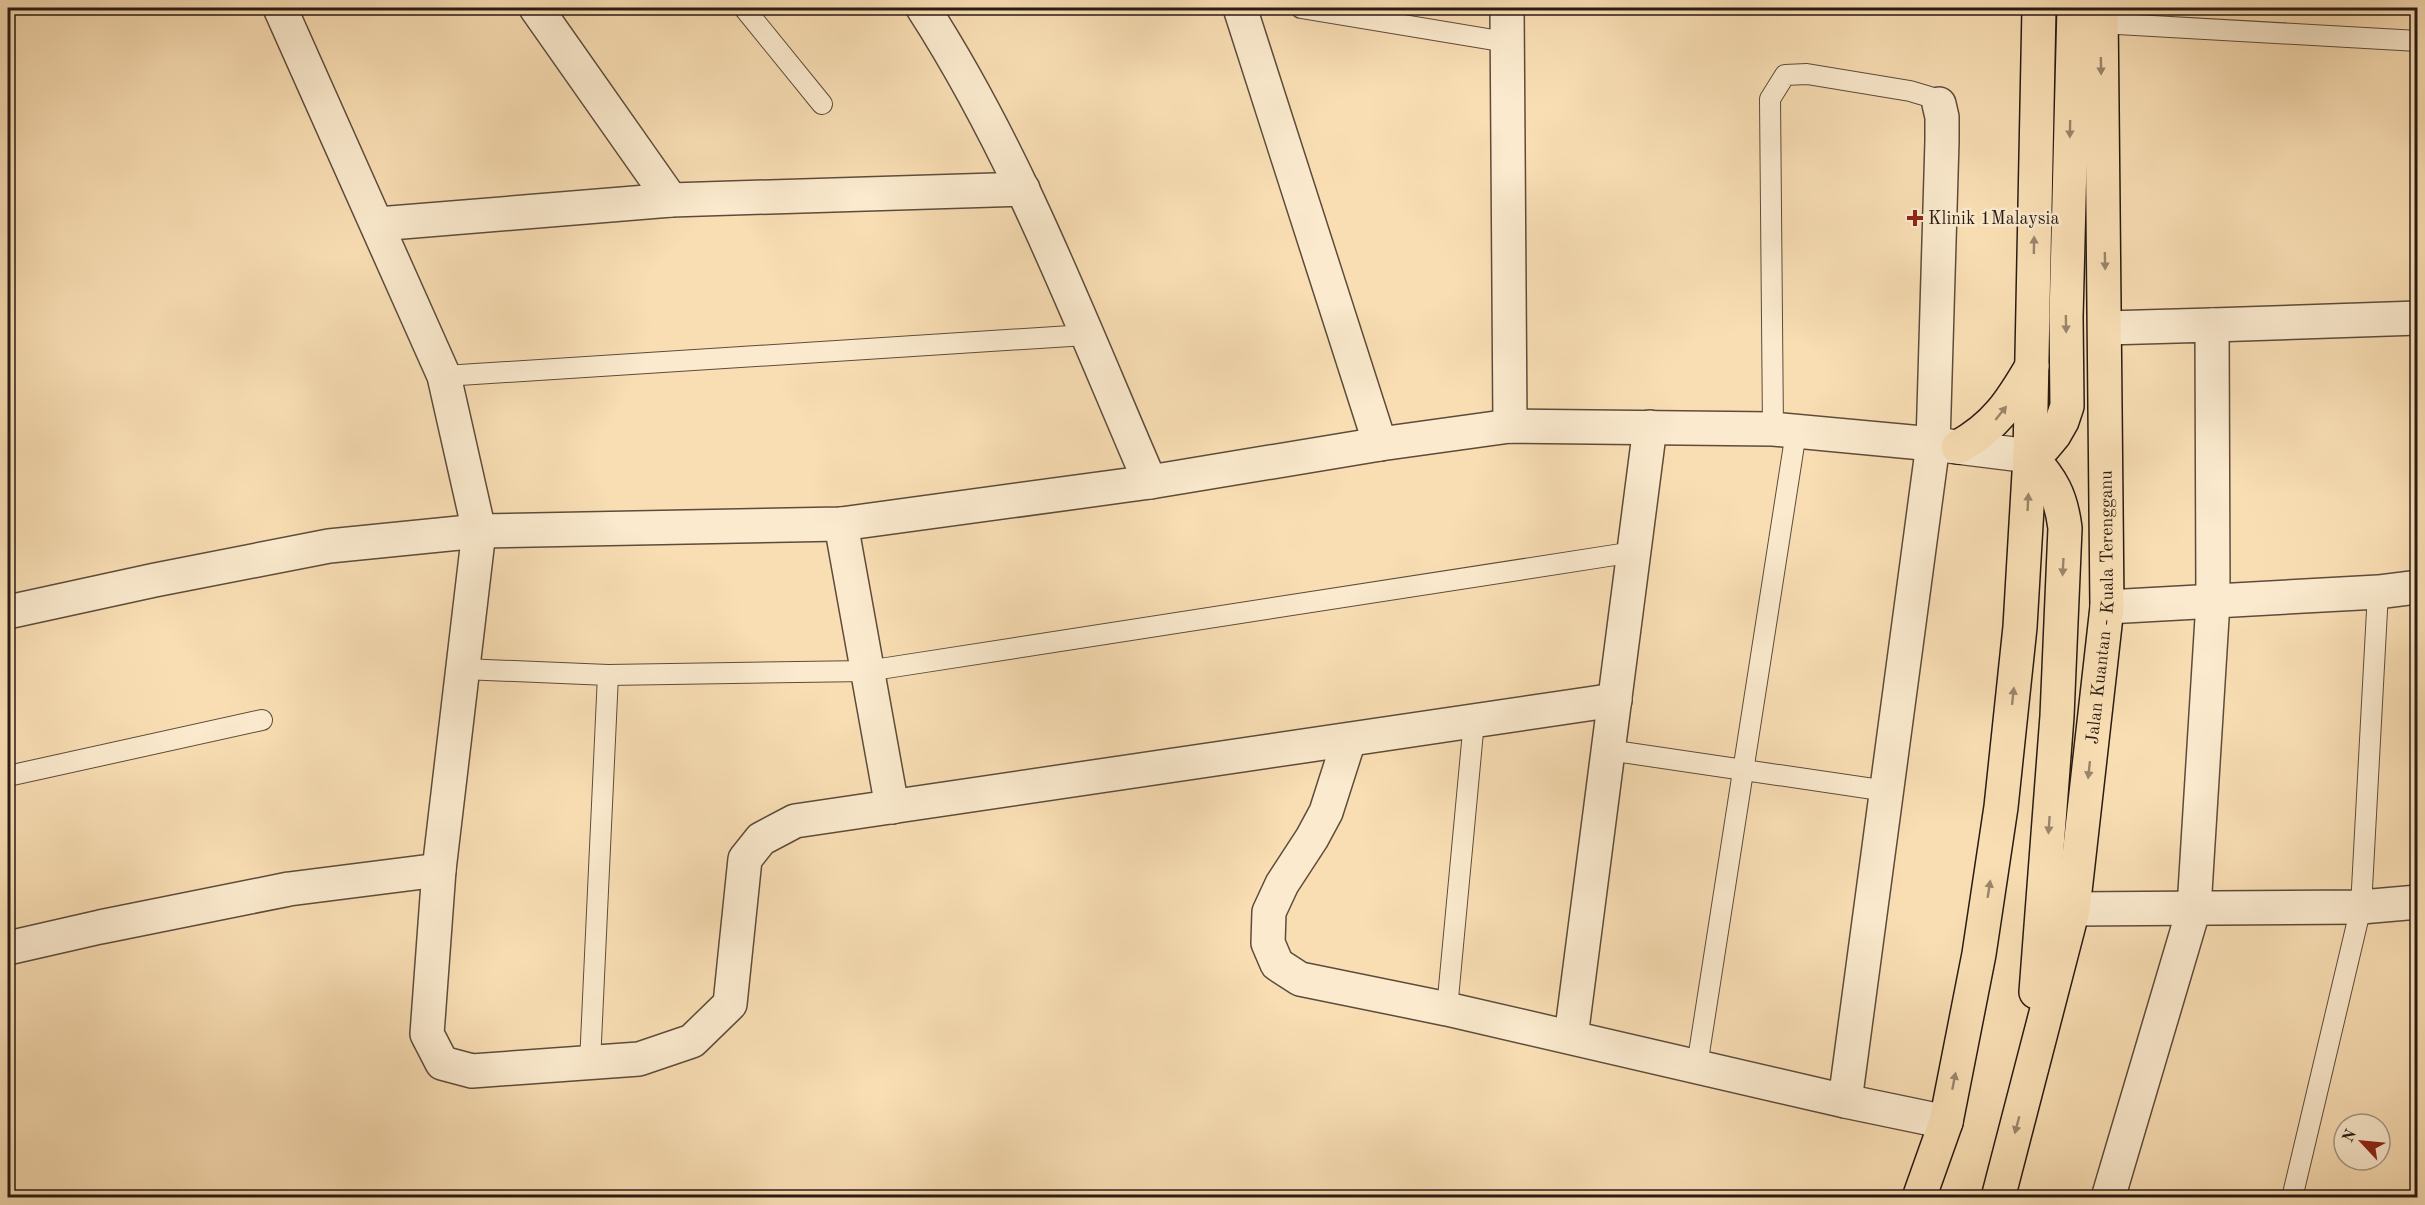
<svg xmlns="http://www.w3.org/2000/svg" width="2425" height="1205" font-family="'Old Standard TT',serif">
<rect width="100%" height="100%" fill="#f9deb4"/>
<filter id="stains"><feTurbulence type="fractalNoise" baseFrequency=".00333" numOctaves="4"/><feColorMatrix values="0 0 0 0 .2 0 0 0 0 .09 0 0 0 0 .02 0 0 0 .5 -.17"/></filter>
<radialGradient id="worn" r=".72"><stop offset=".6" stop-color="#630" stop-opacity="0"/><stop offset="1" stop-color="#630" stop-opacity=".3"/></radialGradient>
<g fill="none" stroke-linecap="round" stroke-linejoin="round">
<defs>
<g id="service">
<path d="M744,8l78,96"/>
<path d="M1301,8l205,34"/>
<path d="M2100,23l318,18"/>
<path d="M444,376l642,-41"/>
<path d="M1773,429l-3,-330 15,-24 22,-1 103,17 20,6 9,7"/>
<path d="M463,669l145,6 259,-4 767,-119"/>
<path d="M1608,750l279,41"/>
<path d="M8,776l254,-56"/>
<path d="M1447,1009l27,-288"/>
<path d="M590,1063l18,-388"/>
<path d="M1697,1066l99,-634"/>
<path d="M2292,1198l69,-291 17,-315"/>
</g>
<g id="minor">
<path d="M280,8l164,368 35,155 -40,339 -12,164 15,29 30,8 167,-12 53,-18 38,-37 15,-145 16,-20 34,-18 820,-121"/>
<path d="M536,8l135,192"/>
<path d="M923,8c95,147 157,313 227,474"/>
<path d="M1240,8l140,436"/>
<path d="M1507,8l3,418"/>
<path d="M378,224l293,-24 352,-11"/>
<path d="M2212,325l206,-7"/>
<path d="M2106,328l106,-3 1,277 -19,306 -86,290"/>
<path d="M841,524l51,283"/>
<path d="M2107,607l271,-15 40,-5"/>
<path d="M8,612l147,-32 174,-34 150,-15 362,-7 309,-42 230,-38 130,-18 263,3 160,15 97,12"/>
<path d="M1349,740l-23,72 -14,26 -30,46 -13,28 -1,31 9,21 23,15 147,30 398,92 101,21"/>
<path d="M2073,909l288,-2 57,-5"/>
<path d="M8,948l92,-21 189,-38 150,-19"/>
<path d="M1571,1037l79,-610"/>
<path d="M1845,1101l88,-657 9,-303v-24l-3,-13"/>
</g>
<g id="trunk">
<path d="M1958,447c37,-20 53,-45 74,-81"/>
<path d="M2030,456c22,24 31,40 35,72l-8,188 -21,276"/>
<path d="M2030,456l14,-9 10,-12 8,-14 5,-15 -1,-89 8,-309"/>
<path d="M1919,1198l27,-76 33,-168 22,-147 19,-180 10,-171 9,-448"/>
<path id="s1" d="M1998,1198l75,-289 34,-302 -6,-599"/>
</g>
</defs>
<use href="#service" stroke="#5d4c3b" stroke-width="22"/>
<use href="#minor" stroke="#5d4c3b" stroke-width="36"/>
<use href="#trunk" stroke="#291b13" stroke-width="36"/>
<use href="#service" stroke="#fbeace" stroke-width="20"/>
<use href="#minor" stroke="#fbeace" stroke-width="33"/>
<use href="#trunk" stroke="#f9deb4" stroke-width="33"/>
</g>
<defs><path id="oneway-solid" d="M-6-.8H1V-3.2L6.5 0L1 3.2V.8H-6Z" transform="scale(1.5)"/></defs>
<g fill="#9b866c">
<use href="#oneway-solid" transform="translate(2101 66) rotate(89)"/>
<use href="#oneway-solid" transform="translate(2070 129) rotate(91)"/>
<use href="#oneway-solid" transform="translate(2034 245) rotate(-89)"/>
<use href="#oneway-solid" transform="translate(2105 261) rotate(89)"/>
<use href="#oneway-solid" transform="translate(2066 324) rotate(89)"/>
<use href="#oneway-solid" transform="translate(2001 413) rotate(-51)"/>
<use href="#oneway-solid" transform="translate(2028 502) rotate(-87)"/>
<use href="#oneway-solid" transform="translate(2063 567) rotate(93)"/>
<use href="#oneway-solid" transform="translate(2013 696) rotate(-84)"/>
<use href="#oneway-solid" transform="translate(2089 770) rotate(96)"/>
<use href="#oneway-solid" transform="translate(2049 825) rotate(94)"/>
<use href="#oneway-solid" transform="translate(1989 889) rotate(-81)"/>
<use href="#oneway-solid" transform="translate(1954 1081) rotate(-79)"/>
<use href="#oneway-solid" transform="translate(2017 1125) rotate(105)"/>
</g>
<path fill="#8f2418" stroke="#fbeace" stroke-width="2" d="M1912 209h6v6h6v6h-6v6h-6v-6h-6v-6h6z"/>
<g text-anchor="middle" stroke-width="5" stroke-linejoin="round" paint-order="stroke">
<g font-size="18" fill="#291b13" stroke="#fbeace" text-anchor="start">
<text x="1928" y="224">Klinik 1Malaysia</text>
</g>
<g font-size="18" fill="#291b13" stroke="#fbeace">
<text dy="6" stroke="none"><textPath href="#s1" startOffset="602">Jalan Kuantan - Kuala Terengganu</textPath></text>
</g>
</g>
<rect width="2425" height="1205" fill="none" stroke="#f9deb4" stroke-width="30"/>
<rect x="9" y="9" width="2407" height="1187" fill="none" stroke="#291b13" stroke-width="3"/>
<rect x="15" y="15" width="2395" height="1175" fill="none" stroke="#291b13" stroke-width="1.5"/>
<g transform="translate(2362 1142) rotate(296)"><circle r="28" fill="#fbeace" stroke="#a79783" stroke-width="1.5"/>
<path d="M0-4.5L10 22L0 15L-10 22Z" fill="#8f2418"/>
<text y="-9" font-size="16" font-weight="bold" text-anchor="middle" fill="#291b13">N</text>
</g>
<rect width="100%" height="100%" filter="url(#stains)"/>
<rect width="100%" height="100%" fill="url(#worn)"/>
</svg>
